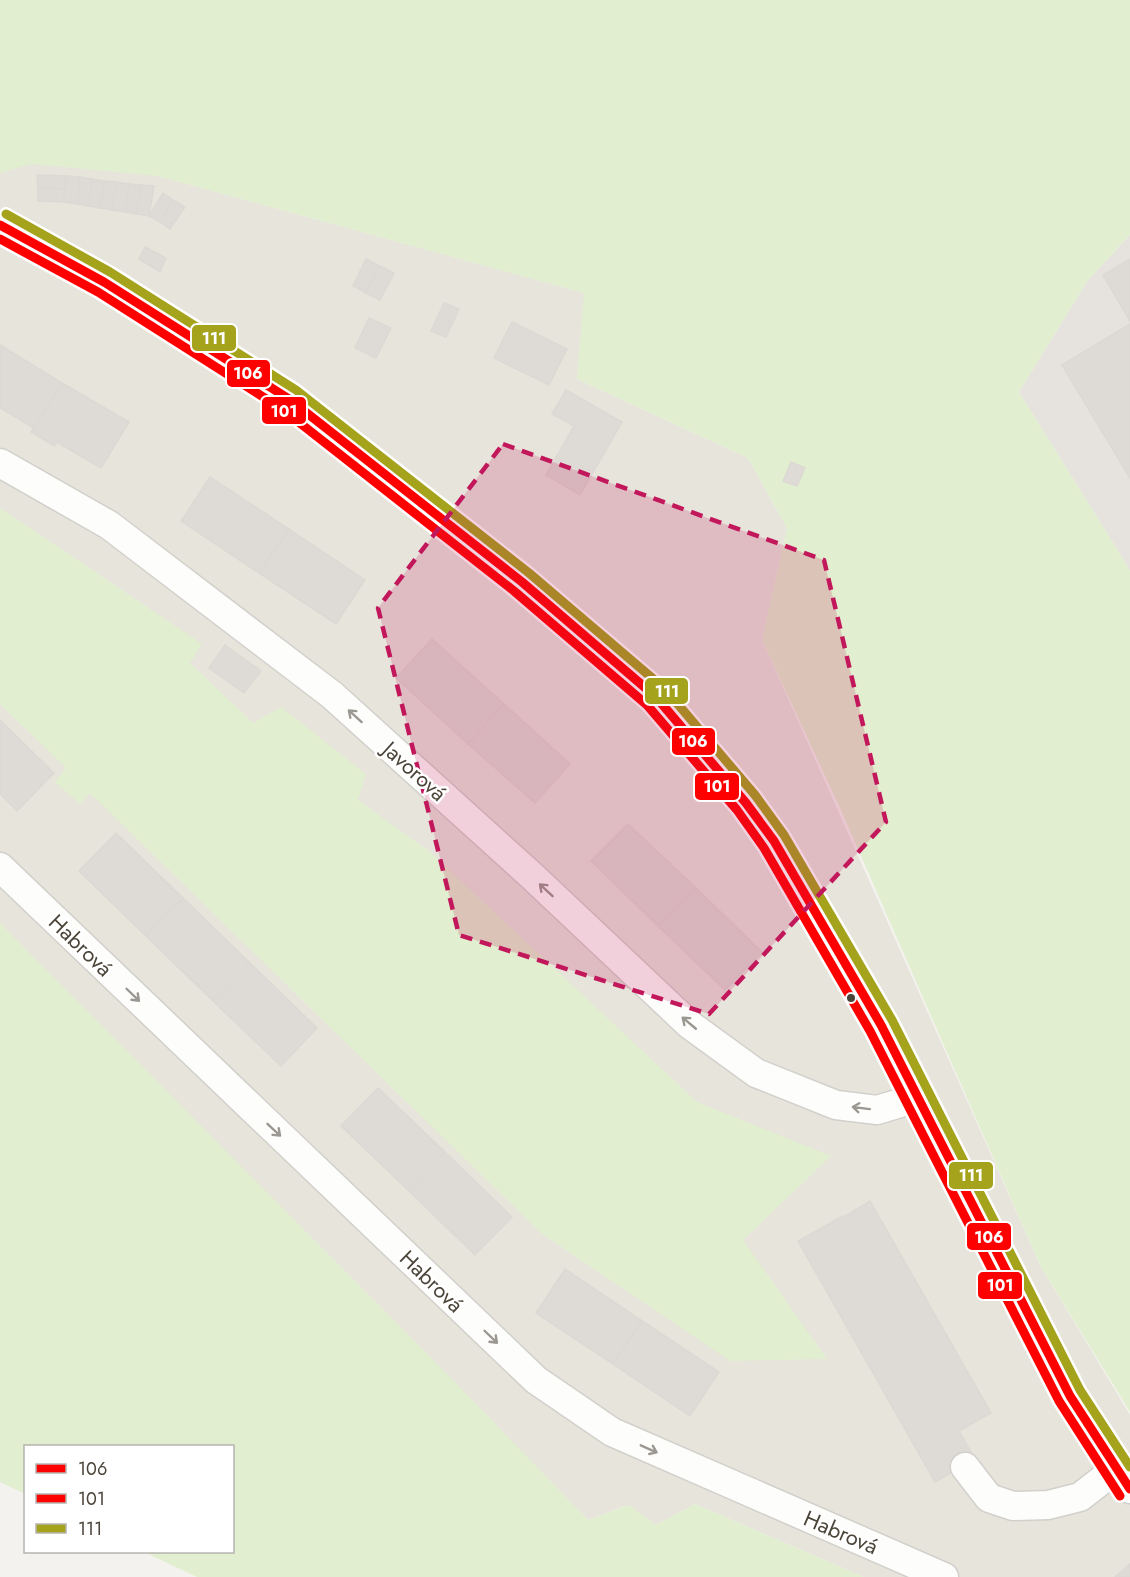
<svg xmlns="http://www.w3.org/2000/svg" width="1130" height="1577" font-family="Jost,sans-serif">
<rect width="100%" height="100%" fill="#f4f2ee"/>
<path fill="#e7e4dc" d="M31,156l127,20 427,117 -8,86 171,79 39,70 -25,112 279,627 89,148v162h-266l-169,-73 -39,21 -28,-20 -40,15 -588,-596v-752z"/>
<path fill="#e6e2de" d="M1130,235v335l-111,-178 69,-112z"/>
<g fill="#e1eecf">
<path d="M0,0h1130v235l-42,45 -69,112 111,178v842l-89,-145 -201,-459 -78,-168 25,-112 -39,-70 -171,-79 7,-86 -426,-117 -127,-12 -31,9z"/>
<path d="M0,508l202,136 -12,19 63,60 28,-16 85,67 -8,26 72,52 267,250 134,54 -88,84 84,119 -97,2 -189,-128 -451,-440 -10,11 -25,-22 11,-14 -66,-64z"/>
<path d="M0,923l452,456 136,141 41,-15 27,20 39,-21 169,73h-667l-53,-25h88v-106h-206l-1,48 -25,-12z"/>
</g>
<g fill="#dedbd6" stroke="#dcd9d4" stroke-width="1.5">
<path d="M37,175l29,1 -1,13 -27,-1z"/>
<path d="M66,176l14,1 -3,27 -14,-2z"/>
<path d="M80,177l12,2 -3,27 -12,-2z"/>
<path d="M92,179l12,2 -4,27 -11,-2z"/>
<path d="M104,181l12,1 -4,28 -12,-2z"/>
<path d="M116,182l13,2 -4,28 -13,-2z"/>
<path d="M129,184l12,1 -4,29 -12,-2z"/>
<path d="M141,185l13,1 -5,30 -12,-2z"/>
<path d="M38,188l27,1 -2,13 -25,-1z"/>
<path d="M163,193l10,7 -13,22 -11,-6z"/>
<path d="M173,200l12,7 -15,22 -10,-7z"/>
<path d="M145,247l21,11 -6,14 -21,-13z"/>
<path d="M366,259l14,7 -14,27 -13,-7z"/>
<path d="M1130,259v62l-27,-46z"/>
<path d="M380,266l14,7 -14,27 -14,-7z"/>
<path d="M444,303l15,6 -13,28 -15,-6z"/>
<path d="M369,318l22,10 -15,30 -21,-10z"/>
<path d="M512,322l55,27 -18,36 -55,-27z"/>
<path d="M1130,324v154l-68,-113z"/>
<path d="M0,345l62,38 -28,45 -34,-20z"/>
<path d="M62,383l67,39 -28,46 -44,-26 -3,4 -23,-14z"/>
<path d="M566,390l56,32 -42,73 -34,-20 28,-49 -22,-12z"/>
<path d="M791,462l14,6 -8,18 -14,-5z"/>
<path d="M210,477l79,52 -30,44 -78,-52z"/>
<path d="M289,529l76,51 -29,44 -77,-51z"/>
<path d="M432,639l72,65 -36,40 -72,-66z"/>
<path d="M225,645l36,26 -17,22 -35,-25z"/>
<path d="M504,704l66,60 -35,39 -67,-59z"/>
<path d="M0,720l54,53 -37,38 -17,-17z"/>
<path d="M628,824l67,63 -37,39 -67,-65z"/>
<path d="M116,833l67,65 -37,38 -67,-65z"/>
<path d="M695,887l67,65 -37,38 -67,-64z"/>
<path d="M183,898l67,65 -37,38 -67,-65z"/>
<path d="M250,963l67,65 -36,38 -68,-65z"/>
<path d="M378,1088l67,64 -37,38 -67,-64z"/>
<path d="M445,1152l67,65 -37,38 -67,-65z"/>
<path d="M870,1201l121,212 -32,18 16,28 -40,23 -137,-241 45,-25 1,1z"/>
<path d="M565,1269l77,52 -29,43 -77,-51z"/>
<path d="M642,1321l77,51 -29,44 -77,-52z"/>
<path d="M1130,1564v13h-15z"/>
</g>
<g fill="none" stroke-linecap="round" stroke-linejoin="round">
<defs>
<g id="minor">
<path d="M0,225l104,57 185,117 233,183 134,115 90,106 28,38 50,84 57,100 189,371 60,93"/>
<path d="M0,463l109,62 223,170 200,181 158,149 66,48 80,32 41,5 40,-12"/>
<path d="M0,867l536,513 76,52 332,145"/>
<path d="M965,1467l24,31 24,8 35,-1 32,-8 36,-28"/>
</g>
</defs>
<use href="#minor" stroke="#d2d0cb" stroke-width="31"/>
<use href="#minor" stroke="#fdfdfc" stroke-width="28"/>
<defs>
<path id="bus-1" d="M0,225l104,57 185,117 233,183 134,115 90,106 28,38 107,184 189,371 60,93"/>
<path id="bus-2" d="M0,239l98,53 184,117 232,182 133,114 90,105 27,38 106,183 189,370 61,95"/>
<path id="bus-3" d="M6,214l104,58 186,118 233,183 136,116 90,106 29,40 108,185 188,370 50,77"/>
</defs>
<use href="#bus-1" stroke="#fff" stroke-width="14"/>
<use href="#bus-2" stroke="#fff" stroke-width="14"/>
<use href="#bus-3" stroke="#fff" stroke-width="14"/>
<use href="#bus-1" stroke="#f00" stroke-width="9"/>
<use href="#bus-2" stroke="#f00" stroke-width="9"/>
<use href="#bus-3" stroke="#a5a21c" stroke-width="9"/>
</g>
<defs><path id="oneway-shaft" d="M-6 0H5M1.5-3L5.5 0L1.5 3" fill="none" stroke-width="1.6" stroke-linecap="round" stroke-linejoin="round" transform="scale(1.5)"/></defs>
<g stroke="#9b9791">
<use href="#oneway-shaft" transform="translate(355 716) rotate(-138)"/>
<use href="#oneway-shaft" transform="translate(546 890) rotate(-137)"/>
<use href="#oneway-shaft" transform="translate(133 995) rotate(44)"/>
<use href="#oneway-shaft" transform="translate(689 1023) rotate(-140)"/>
<use href="#oneway-shaft" transform="translate(861 1108) rotate(-173)"/>
<use href="#oneway-shaft" transform="translate(274 1130) rotate(43)"/>
<use href="#oneway-shaft" transform="translate(491 1337) rotate(44)"/>
<use href="#oneway-shaft" transform="translate(649 1449) rotate(24)"/>
</g>
<path fill="#c2185b" fill-opacity="0.2" stroke="#c2185b" stroke-width="4.5" stroke-dasharray="12 8" stroke-linejoin="round" d="M503,444l321,116 62,262 -177,192 -250,-79 -81,-327z"/>
<circle fill="#4b4439" stroke="#fff" stroke-width="2" cx="851" cy="998" r="5"/>
<g text-anchor="middle" stroke-width="5" stroke-linejoin="round" paint-order="stroke">
<g font-size="22" fill="#4b4439" stroke="#fff">
<text transform="translate(415 771) rotate(42)" y="8">Javorová</text>
<text transform="translate(81 945) rotate(44)" y="8">Habrová</text>
<text transform="translate(432 1281) rotate(44)" y="8">Habrová</text>
<text transform="translate(841 1532) rotate(23)" y="8">Habrová</text>
</g>
</g>
<g stroke="#fff" stroke-width="2">
<rect x="191" y="324" width="46" height="28" rx="6" fill="#a5a21c"/>
<rect x="226" y="359" width="45" height="29" rx="6" fill="#f00"/>
<rect x="261" y="396" width="46" height="29" rx="6" fill="#f00"/>
<rect x="644" y="677" width="45" height="28" rx="6" fill="#a5a21c"/>
<rect x="671" y="727" width="45" height="29" rx="6" fill="#f00"/>
<rect x="694" y="772" width="46" height="29" rx="6" fill="#f00"/>
<rect x="948" y="1161" width="46" height="29" rx="6" fill="#a5a21c"/>
<rect x="966" y="1222" width="46" height="29" rx="6" fill="#f00"/>
<rect x="977" y="1271" width="46" height="29" rx="6" fill="#f00"/>
</g>
<g font-size="16" text-anchor="middle" font-weight="bold" fill="#fff">
<text x="214" y="344">111</text>
<text x="248" y="379">106</text>
<text x="284" y="417">101</text>
<text x="667" y="697">111</text>
<text x="693" y="747">106</text>
<text x="717" y="792">101</text>
<text x="971" y="1181">111</text>
<text x="989" y="1243">106</text>
<text x="1000" y="1291">101</text>
</g>
<rect x="24" y="1445" width="210" height="108" fill="#ffffff" stroke="#b7b4b0" stroke-width="1.5"/>
<rect x="36" y="1464" width="30" height="9" fill="#ff0000" stroke="#b7b4b0" stroke-width="1.5"/>
<text x="78" y="1475" font-size="18" fill="#4b4439">106</text>
<rect x="36" y="1494" width="30" height="9" fill="#ff0000" stroke="#b7b4b0" stroke-width="1.5"/>
<text x="78" y="1505" font-size="18" fill="#4b4439">101</text>
<rect x="36" y="1524" width="30" height="9" fill="#a5a21c" stroke="#b7b4b0" stroke-width="1.5"/>
<text x="78" y="1535" font-size="18" fill="#4b4439">111</text>
</svg>
